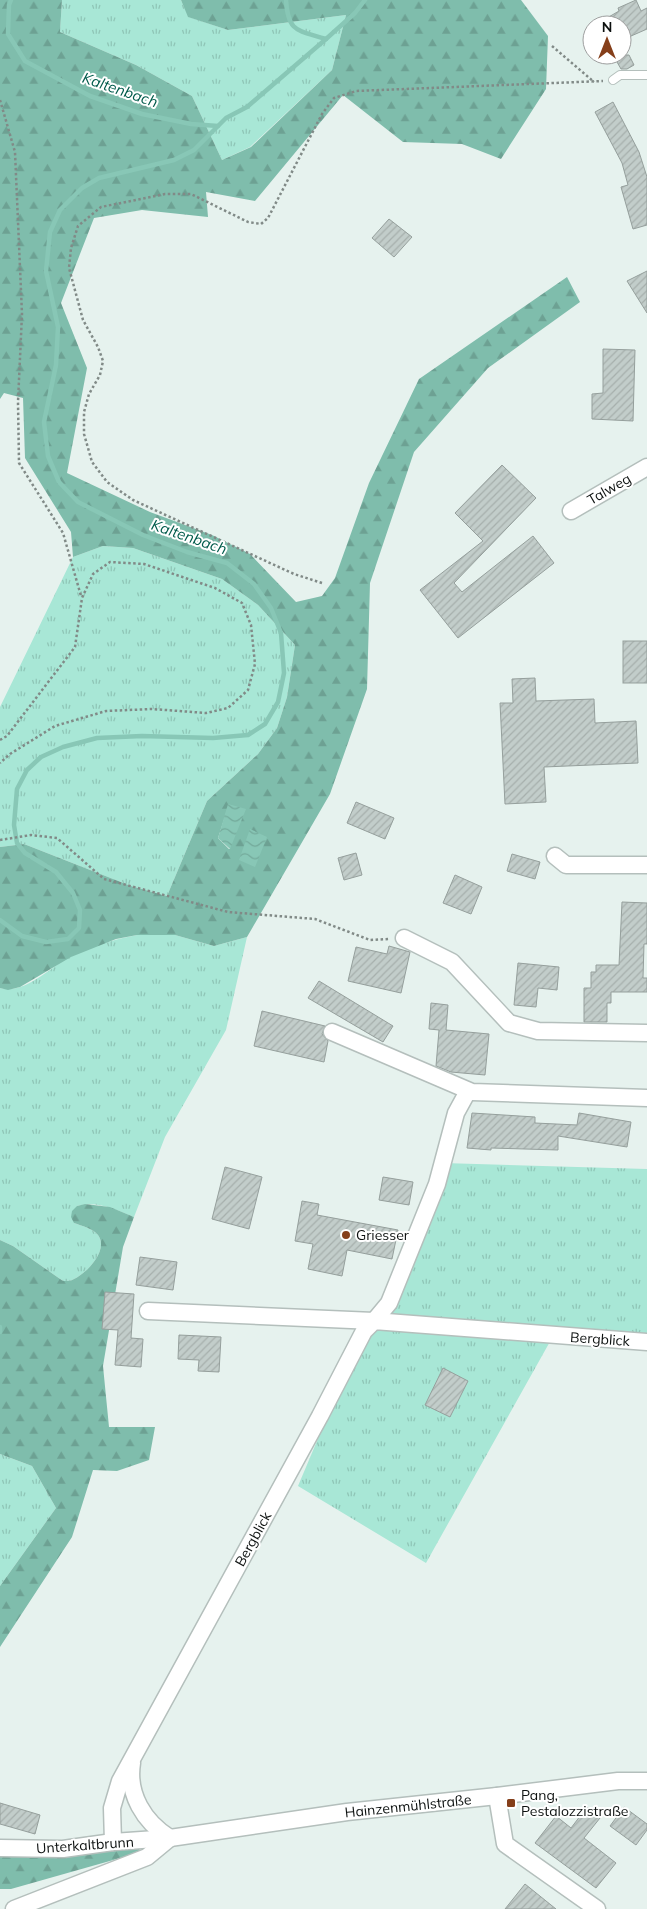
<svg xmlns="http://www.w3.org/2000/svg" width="647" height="1909" font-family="Mulish,sans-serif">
<defs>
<pattern id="grass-tufts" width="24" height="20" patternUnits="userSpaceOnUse" patternTransform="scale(1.25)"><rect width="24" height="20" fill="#a8e7d6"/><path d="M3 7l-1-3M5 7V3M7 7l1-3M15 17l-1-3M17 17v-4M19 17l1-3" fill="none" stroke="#8fc5b6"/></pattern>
<pattern id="forest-firs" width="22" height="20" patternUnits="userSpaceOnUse" patternTransform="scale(1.25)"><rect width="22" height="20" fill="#7fbdac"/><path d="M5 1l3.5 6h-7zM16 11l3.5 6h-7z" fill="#6da193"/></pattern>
<pattern id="water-waves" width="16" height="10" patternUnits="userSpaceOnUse" patternTransform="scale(1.25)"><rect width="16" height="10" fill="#88c7b6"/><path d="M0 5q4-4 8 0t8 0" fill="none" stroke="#74aa9b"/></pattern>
<pattern id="building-hatch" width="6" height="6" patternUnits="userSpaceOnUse" patternTransform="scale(1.25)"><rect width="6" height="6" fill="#c2cdca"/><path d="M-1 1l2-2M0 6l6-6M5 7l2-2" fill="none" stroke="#a6afac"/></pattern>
</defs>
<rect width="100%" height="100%" fill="#e6f2ee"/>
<g fill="url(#grass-tufts)">
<path d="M62,0h119l8,17 39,13 118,-15 -14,55 -82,77 -28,13 -30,-64 -56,-31 -76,-33z"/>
<path d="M103,546l30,2 89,31 36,26 37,40 -8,52 -10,31 -19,26 -51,47 -40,95 -36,-10 -107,-42 -24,3v-140l73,-150z"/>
<path d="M137,935h38l39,11 33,-9 -21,93 -61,107 -31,80c-17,-7 -38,-17 -57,-11l-3,17c8,3 18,5 24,12 11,15 -11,38 -24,44 -3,2 -7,2 -11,2l-50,-35 -13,-6v-252c26,7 50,-22 72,-32 21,-10 43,-17 65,-21z"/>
<path d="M443,1163l204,6v178l-95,-9 -126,225 -128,-77 65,-154 26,-29z"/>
<path d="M0,1454l32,12 24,42 -56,78z"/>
</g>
<g fill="url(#forest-firs)" fill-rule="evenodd">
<path d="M0,0h62l-2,32 76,33 56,31 30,64 29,-13 81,-77 14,-55 -118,15 -40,-13 -7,-17h340l27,36 -2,53 -45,70 -39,-15 -59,-2 -60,-47 -88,106 -49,-9 2,25 -66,-7 -48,8 -33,85 26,65 -20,105 83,39 62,23 38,19 46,48 26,-6 13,-18 34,-95 50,-104 148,-102 13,25 -92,66 -74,84 -44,131 -3,106 -37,105 -83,143 -33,9 -39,-11h-38l-21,4 -45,18 -51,30 -12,3 -8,-2v-141l24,-3 107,42 36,10 40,-95 51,-47 19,-26 10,-31 8,-52 -37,-40 -36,-26 -89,-31 -30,-2 -30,11 -2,-25 -46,-74 -2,-60 -19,-5 -4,6zM229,804l1,45h-1l-11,-11z"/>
<path d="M85,1204l25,3 24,10 -11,30 -20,119 6,61h46l-6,33 -32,11 -24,-1 -21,67 -72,110v-61l56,-78 -24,-42 -32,-12v-214l13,6 50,35c4,0 8,0 11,-2 13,-6 35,-29 24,-44 -6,-7 -16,-9 -24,-12l-3,-6 1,-6 5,-5z"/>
<path d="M0,1841l140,7 -2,5 -127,36h-11z"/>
</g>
<g fill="url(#water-waves)">
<path d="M228,804l18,5 -16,40 -12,-11z"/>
<path d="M250,829l17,8 -12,30 -16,-7z"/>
</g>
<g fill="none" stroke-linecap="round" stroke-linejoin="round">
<g stroke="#88c7b6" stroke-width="4.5">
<path d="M11,0l-2,5 -1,29 17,27 65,35 52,18 49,10 27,2"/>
<path d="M286,0c2,33 12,30 40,39"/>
<path d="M0,920l22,16 24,6 22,-3 11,-11 1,-18 -7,-17 -17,-21 -31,-19 -8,-10 -3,-18 3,-36 10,-19 14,-13 22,-10 34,-9 45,-2 71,2 35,-3 17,-11 13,-22 6,-29 -3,-40 -10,-25 -17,-24 -27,-21 -40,-11 -44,-17 -65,-33 -19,-20 -11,-26 -4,-34 12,-57 2,-38 -12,-56 4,-39 10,-22 22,-22 17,-10 75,-18 20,-10 32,-32 21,-11 79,-68 29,-26 10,-13"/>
<path d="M0,1327v5"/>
</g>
</g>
<g fill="url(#building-hatch)" stroke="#959f9c">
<path d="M636,0l5,11 6,-3v21l-25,11v-15h-27l24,-14 -1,-3z"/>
<path d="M613,55h16l5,10 -7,4h-6z"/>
<path d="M613,102l26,50 8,25v48l-14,4 -12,-42 7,-2 -6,-22 -27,-51z"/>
<path d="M389,219l23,18 -18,20 -22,-19z"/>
<path d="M647,271v42l-20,-32z"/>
<path d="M603,349l32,1 -2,71 -41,-2v-25l11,-1z"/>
<path d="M502,465l34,33 -82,85 8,9 71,-56 21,27 -96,75 -38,-48 63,-49 -28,-28z"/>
<rect x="623" y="641" width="24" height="42"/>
<path d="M535,678l1,23 58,-2 1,24 41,-2 2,42 -94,4 2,35 -41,2 -5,-101h13l-1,-24z"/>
<path d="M356,802l38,16 -9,21 -38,-16z"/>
<path d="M356,853l6,22 -18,5 -6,-22z"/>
<path d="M512,854l28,8 -5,17 -28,-8z"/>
<path d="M455,875l27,12 -11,27 -28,-11z"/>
<path d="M622,902l25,1v41h-3l-1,34h4v14h-36v11h-4v19h-23v-34h7v-16h5v-7h23z"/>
<path d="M389,946l21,6 -9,41 -53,-12 8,-34 31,7z"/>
<path d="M518,963l41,4 -2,23 -19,-2 -2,19 -22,-2z"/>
<path d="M319,981l74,45 -10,16 -75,-44z"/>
<path d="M431,1003l17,2 -2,25 43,4 -4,41 -34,-3 -15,-6 3,-36 -10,-1z"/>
<path d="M262,1011l63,15 -3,8 6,7 -4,21 -70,-16z"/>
<path d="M472,1113l63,4v6l42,2 2,-12 52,9 -4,25 -69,-11v14l-67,-2v2l-24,-2z"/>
<path d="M225,1167l37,10 -13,52 -37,-10z"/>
<path d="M383,1177l30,5 -4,23 -30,-5z"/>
<path d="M302,1201l17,3 -2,11 81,15 -6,29 -45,-9 -5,26 -34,-7 5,-25 -18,-3z"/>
<path d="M140,1257l37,5 -4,28 -37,-5z"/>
<path d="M105,1292l29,2 -3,44 12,1 -2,28 -26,-2 3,-35 -16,-1z"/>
<path d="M179,1335l42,2 -2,35 -21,-1 1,-11 -21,-1z"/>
<path d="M443,1368l25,13 -18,36 -25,-12z"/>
<path d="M0,1803l40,12 -5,19 -35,-10z"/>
<path d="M587,1807l13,11 -16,20 32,25 -20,25 -61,-45 21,-27 15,12z"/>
<path d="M624,1807l23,17v6l-11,15 -26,-19z"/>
<path d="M525,1884l31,25h-51z"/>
</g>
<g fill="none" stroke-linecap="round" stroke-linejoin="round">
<defs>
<path id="lane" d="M613,80l7,-5h27"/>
<g id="street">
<path d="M571,511l76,-44"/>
<path d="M555,856l11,9h81"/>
<path d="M404,938l48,24 57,61 29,8 109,2"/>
<path d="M332,1032l140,60 175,6"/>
<path d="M148,1311l226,10 15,-18 48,-119 19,-71 12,-22"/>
<path d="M132,1763c-5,31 12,59 38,75"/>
<path d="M497,1796l8,48 92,65"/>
<path d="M113,1842l-1,-34 8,-27 200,-365 44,-85 10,-10 273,21"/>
<path d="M0,1848l63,1 50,-7 57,-4 177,-26 150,-16 121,-15h29"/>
<path d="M14,1909l133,-52 23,-19"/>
</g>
</defs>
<use href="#lane" stroke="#b4bfbc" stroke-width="10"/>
<use href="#street" stroke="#b4bfbc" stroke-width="19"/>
<g stroke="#818a87" stroke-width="2.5" stroke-dasharray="2.5 2.5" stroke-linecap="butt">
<path d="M552,46l42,36"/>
<path d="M0,100l15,52 7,162 -4,88 1,61 44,70 18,63"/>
<path d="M322,583l-28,-9 -161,-74 -26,-18 -15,-20 -8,-28v-22l5,-18 11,-19 3,-14 -5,-14 -15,-27 -14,-52 2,-20 7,-22 23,-19 64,-13h26l57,28 13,2 7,-6 54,-104 12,-16 22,-7 247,-10"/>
<path d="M0,740l7,-4 68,-89 7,-49 11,-24 17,-12 34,2 71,24 27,15 9,22 4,39 -7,26 -20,18 -22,5 -54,-4 -46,2 -51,15 -45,28 -10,9"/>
<path d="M0,840l31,-5 26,3 47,41 124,33 87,7 55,21 19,-1"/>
</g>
<use href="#lane" stroke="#fff" stroke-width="8"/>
<use href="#street" stroke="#fff" stroke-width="16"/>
</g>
<g fill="#853f1a" stroke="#fff" stroke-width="2">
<circle cx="346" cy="1235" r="5"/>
<rect x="506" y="1798" width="10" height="10" rx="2.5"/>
</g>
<g text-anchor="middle" stroke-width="4" stroke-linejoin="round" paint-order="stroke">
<g font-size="14" fill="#0c100f" stroke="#fff">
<text transform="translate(609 489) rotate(-30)" y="5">Talweg</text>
<text transform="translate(600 1339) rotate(4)" y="5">Bergblick</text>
<text transform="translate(253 1539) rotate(-61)" y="5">Bergblick</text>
<text transform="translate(408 1806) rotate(-6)" y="5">Hainzenmühlstraße</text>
<text transform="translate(85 1845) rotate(-4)" y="5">Unterkaltbrunn</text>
</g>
<g font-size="14" fill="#0c100f" stroke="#fff" text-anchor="start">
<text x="356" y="1240">Griesser</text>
<text x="521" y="1800">Pang,<tspan x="521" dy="16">Pestalozzistraße</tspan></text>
</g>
<g font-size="15" font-style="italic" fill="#005b4b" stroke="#fff">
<text transform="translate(120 90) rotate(19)" y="5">Kaltenbach</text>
<text transform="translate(189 537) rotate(19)" y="5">Kaltenbach</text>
</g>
</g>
<g transform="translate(607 40)"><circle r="24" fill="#ffffff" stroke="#9e9f9f"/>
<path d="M0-4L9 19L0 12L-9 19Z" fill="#853f1a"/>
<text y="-8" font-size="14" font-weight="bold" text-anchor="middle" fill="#0c100f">N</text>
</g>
</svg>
